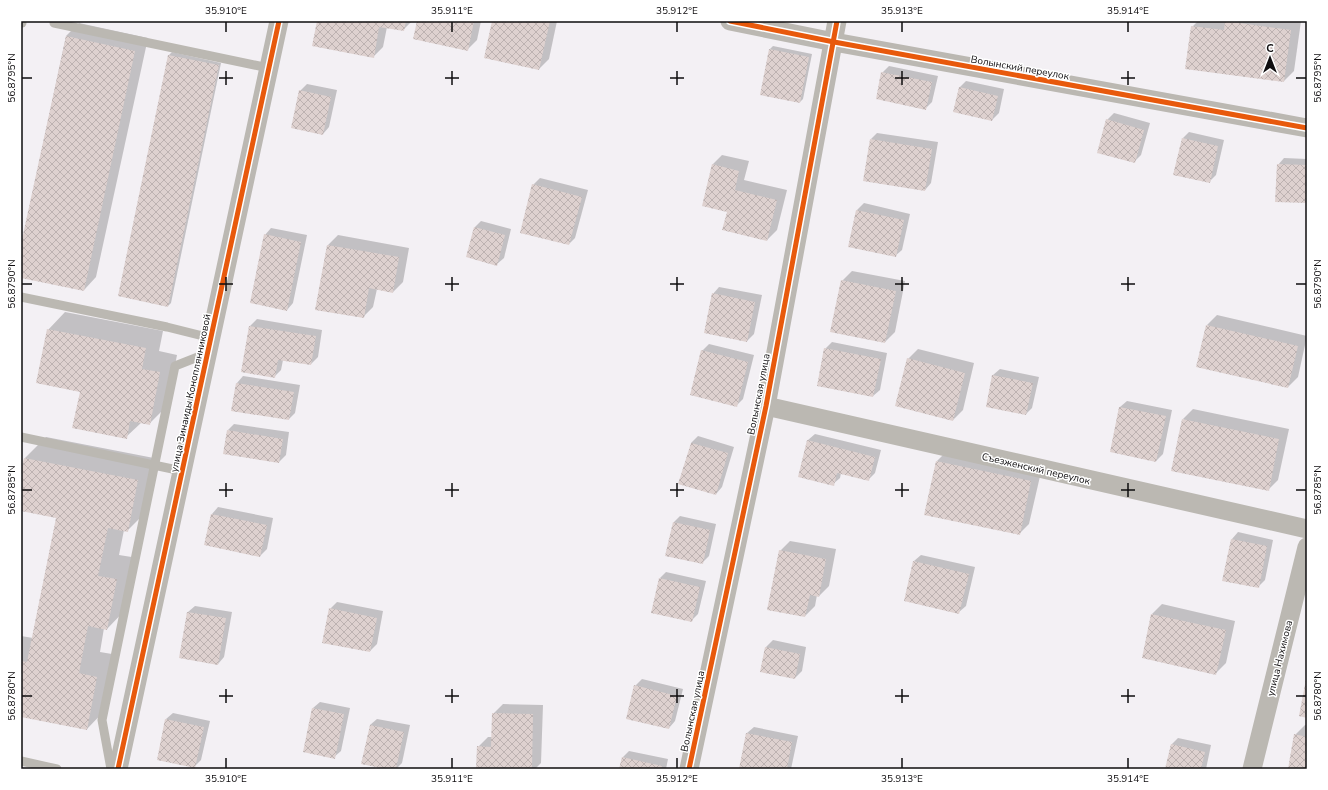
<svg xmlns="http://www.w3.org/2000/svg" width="1328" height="790" font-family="'Nunito Sans',sans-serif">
<defs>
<pattern id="building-cross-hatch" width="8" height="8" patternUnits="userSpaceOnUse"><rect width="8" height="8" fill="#ded1cf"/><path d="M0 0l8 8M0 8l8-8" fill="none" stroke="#bdb2b1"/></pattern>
</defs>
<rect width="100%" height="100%" fill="#f3f0f4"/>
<g fill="#0003">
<path d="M318,21h94l-9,9 -16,-3 -4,20 -10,10z"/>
<path d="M418,21h63l-4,19 -10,10z"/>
<path d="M493,21h64l-8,38 -10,10z"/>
<path d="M1198,21h103l-7,50 -10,10 -92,-54z"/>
<path d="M79,23l69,15 -52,239 -12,13 -63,-13v-28l45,-213z"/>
<path d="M773,46l39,8 -9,45 -3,3 -39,-8 9,-45z"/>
<path d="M172,52l49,11 -50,240 -3,3 1,-251z"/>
<path d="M889,66l49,10 -6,26 -6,6 -44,-35z"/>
<path d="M966,81l38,8 -5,24 -7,7 -32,-33z"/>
<path d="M307,84l30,6 -8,37 -6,7 -23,-43z"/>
<path d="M1114,113l36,10 -9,32 -7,7 -27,-42z"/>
<path d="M1189,132l35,8 -8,35 -7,7 -26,-44z"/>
<path d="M877,133l61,9 -7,41 -6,7 -54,-51z"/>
<path d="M722,155l27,6 -5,19 43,10 -10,40 -10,10 -39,-29 -16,-46z"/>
<path d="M1284,158l23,1v43l-29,-37z"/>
<path d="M540,178l48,12 -13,48 -6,6 -36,-59z"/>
<path d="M864,203l46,11 -8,36 -7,6 -46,-10 8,-36z"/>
<path d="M481,221l30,8 -7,29 -7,6 -22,-37z"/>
<path d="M271,228l36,7 -14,68 -6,7 -22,-75z"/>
<path d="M338,235l71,13 -6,34 -10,10 -16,-3 -4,18 -10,10 -46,-8 11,-64z"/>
<path d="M852,271l53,10 -10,51 -10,10 -43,-61z"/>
<path d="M719,287l43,8 -8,39 -7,7 -34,-47z"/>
<path d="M65,312l98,19 -4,20 18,4 -10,51 -17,17 -8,-1 -16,15 -45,-46 -33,-61z"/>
<path d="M1217,315l90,21 -9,41 -10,10 -81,-62z"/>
<path d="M257,319l65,11 -4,27 -7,7 -28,-4 -2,10 -7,7 -24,-51z"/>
<path d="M832,342l55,11 -7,37 -7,6 -48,-47z"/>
<path d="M709,344l45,11 -11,44 -7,7 -34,-55z"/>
<path d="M918,349l56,14 -11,47 -10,10 -45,-61z"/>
<path d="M1000,369l39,8 -7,31 -6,6 -39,-8 6,-31z"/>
<path d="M243,376l57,9 -5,28 -6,6 -57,-9 5,-27z"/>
<path d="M1127,401l45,9 -9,44 -7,7 -36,-54z"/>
<path d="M1193,409l96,20 -11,51 -10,10 -85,-71z"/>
<path d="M234,424l55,8 -3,23 -7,7 -51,-32z"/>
<path d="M815,434l66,16 -6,23 -6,6 -28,-6 -1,5 -7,6 -33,-8 8,-36z"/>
<path d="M698,436l36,11 -12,40 -6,7 -25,-51z"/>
<path d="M46,437l113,22 -10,50 -22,22 -3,-1 -5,25 19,3 -10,49 -21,22 -3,-1 -4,24 18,3 -10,52 -21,22 -66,-13v-80l12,2 24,-121 -36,-7v-34l4,-18z"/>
<path d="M947,451l94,21 -12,52 -10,10 -82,-73z"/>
<path d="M218,507l55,11 -6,31 -7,7 -55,-12 7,-30z"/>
<path d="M680,516l36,8 -7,32 -7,7 -28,-41z"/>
<path d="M1238,532l35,8 -8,40 -7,7 -34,-7 8,-41z"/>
<path d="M790,541l46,8 -7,37 -10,10 -2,-1 -2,11 -10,10 -25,-65z"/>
<path d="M921,555l54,12 -9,39 -7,6 -45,-51z"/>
<path d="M666,572l40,9 -8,33 -7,7 -31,-43z"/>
<path d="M337,602l46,9 -6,33 -7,7 -40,-42z"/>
<path d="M1162,604l73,17 -9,42 -10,10 -64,-59z"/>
<path d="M195,606l37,6 -8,45 -6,7 -30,-52z"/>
<path d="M773,640l33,7 -4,24 -7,7 -34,-7 5,-24z"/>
<path d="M642,679l41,10 -8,32 -6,7 -34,-42z"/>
<path d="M320,702l30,6 -9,43 -7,6 -21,-49z"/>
<path d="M503,704l40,1 -2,58 -6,6h-58l1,-22 10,-10h5v-23z"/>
<path d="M173,713l37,8 -9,39 -6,6 -29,-47z"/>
<path d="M377,719l33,6 -8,38 -6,6h-5l-21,-44z"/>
<path d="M1305,725h2v44h-18l6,-34z"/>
<path d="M754,727l44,9 -7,33h-51l7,-36z"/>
<path d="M1178,738l33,7 -5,24h-40l5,-24z"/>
<path d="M629,751l39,8 -2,10h-46l2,-11z"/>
</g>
<g fill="url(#building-cross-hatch)">
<path d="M317,21h89l-2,10 -25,-4 -5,31 -62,-12z"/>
<path d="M417,21h57l-6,30 -55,-12z"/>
<path d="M492,21h58l-11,49 -55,-12z"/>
<path d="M1225,21l66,9 -7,52 -99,-13 6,-43 33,4z"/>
<path d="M66,36l69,15 -51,240 -63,-13v-34z"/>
<path d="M769,49l40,8 -9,46 -40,-8z"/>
<path d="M168,55l51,10 -51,242 -50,-11z"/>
<path d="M881,72l51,10 -6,28 -50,-11z"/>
<path d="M959,87l39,9 -6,25 -39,-9z"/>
<path d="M299,90l32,7 -8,38 -32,-7z"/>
<path d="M1106,119l38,11 -9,33 -38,-10z"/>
<path d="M1182,138l36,8 -8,37 -37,-8z"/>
<path d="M870,139l62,10 -7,42 -62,-10z"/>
<path d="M712,164l27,7 -4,19 42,10 -10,41 -45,-11 5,-18 -25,-6z"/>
<path d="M1277,164l30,1v38l-32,-1z"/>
<path d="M532,184l50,13 -13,48 -49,-12z"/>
<path d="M856,210l48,10 -8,37 -48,-10z"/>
<path d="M474,227l31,8 -8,31 -31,-9z"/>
<path d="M264,234l37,8 -14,69 -37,-8z"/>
<path d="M327,245l72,12 -6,36 -24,-5 -5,30 -49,-8z"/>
<path d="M841,280l55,11 -11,52 -55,-11z"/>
<path d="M712,293l43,9 -8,40 -43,-9z"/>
<path d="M1206,325l92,21 -10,42 -92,-21z"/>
<path d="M249,326l67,10 -5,29 -33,-5 -3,18 -34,-6z"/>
<path d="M47,329l99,19 -4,21 18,3 -10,53 -20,-4 -3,18 -55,-11 8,-36 -44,-9z"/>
<path d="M824,348l57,11 -8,38 -56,-11z"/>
<path d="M701,350l47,12 -11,45 -47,-12z"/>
<path d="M907,358l58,15 -12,48 -58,-15z"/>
<path d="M992,375l41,8 -7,32 -40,-8z"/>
<path d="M236,383l58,9 -5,28 -58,-9z"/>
<path d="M1119,407l47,9 -10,46 -46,-10z"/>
<path d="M1182,419l97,20 -10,52 -98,-20z"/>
<path d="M227,430l56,9 -4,24 -56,-9z"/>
<path d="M807,440l68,17 -6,24 -32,-8 -3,13 -36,-9z"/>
<path d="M691,443l37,10 -12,42 -38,-11z"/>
<path d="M24,458l114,22 -10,52 -20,-4 -10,48 19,3 -10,51 -19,-4 -9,47 18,4 -10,53 -66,-13v-56l6,1 29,-144 -35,-7v-40z"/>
<path d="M936,461l95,20 -11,54 -96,-20z"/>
<path d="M211,514l56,11 -7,32 -56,-12z"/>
<path d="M673,522l37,8 -7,34 -38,-8z"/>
<path d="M1231,539l36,7 -8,42 -37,-7z"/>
<path d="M779,550l47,9 -7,38 -9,-2 -5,22 -38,-7z"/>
<path d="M913,561l56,13 -10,40 -55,-13z"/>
<path d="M659,578l41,9 -8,35 -41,-9z"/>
<path d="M329,608l48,10 -7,34 -48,-9z"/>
<path d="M187,612l39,6 -8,47 -39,-7z"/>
<path d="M1151,614l75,16 -10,45 -74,-17z"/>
<path d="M765,647l35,7 -5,25 -35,-7z"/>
<path d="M1306,679h1v39l-8,-2z"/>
<path d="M634,685l43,11 -8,33 -43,-10z"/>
<path d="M312,708l32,6 -9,45 -32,-7z"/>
<path d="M492,713l41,1 -1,55h-56l1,-23 14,1z"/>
<path d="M165,719l39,8 -9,41 -38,-8z"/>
<path d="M370,725l34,7 -8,37h-10l-25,-5z"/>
<path d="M746,733l46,9 -5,27h-48z"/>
<path d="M1294,734l13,3v32h-19z"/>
<path d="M1171,744l34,8 -4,17h-36z"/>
<path d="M622,757l40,9 -1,3h-42z"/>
</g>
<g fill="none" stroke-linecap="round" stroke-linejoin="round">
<g stroke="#bbb8b2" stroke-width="9">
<path d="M21,23h1"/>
<path d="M54,23l215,45"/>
<path d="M21,297l146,30 44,11"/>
<path d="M21,437l161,34"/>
<path d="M21,761l36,8"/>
<path d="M111,769l-9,-49 73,-354 33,-13"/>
</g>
<g stroke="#bbb8b2" stroke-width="19">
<path d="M730,21l104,21 473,86"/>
<path d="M766,406l541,123"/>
<path d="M118,769l161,-748"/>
<path d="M689,769l77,-363 71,-385"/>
<path d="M1252,769l55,-222"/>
</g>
<defs>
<g id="cycleway">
<path d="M730,21l104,21 473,86"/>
<path d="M118,769l161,-748"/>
<path d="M689,769l77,-363 71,-385"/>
</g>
</defs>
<use href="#cycleway" stroke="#fff" stroke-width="8"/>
<use href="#cycleway" stroke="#e8590c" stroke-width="5"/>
</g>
<path fill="none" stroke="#0e0c0e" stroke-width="1.5" d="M226,22v10M452,22v10M677,22v10M902,22v10M1128,22v10M226,71v14M452,71v14M677,71v14M902,71v14M1128,71v14M22,78h10M219,78h14M445,78h14M670,78h14M895,78h14M1121,78h14M1296,78h10M226,277v14M452,277v14M677,277v14M902,277v14M1128,277v14M22,284h10M219,284h14M445,284h14M670,284h14M895,284h14M1121,284h14M1296,284h10M226,483v14M452,483v14M677,483v14M902,483v14M1128,483v14M22,490h10M219,490h14M445,490h14M670,490h14M895,490h14M1121,490h14M1296,490h10M226,689v14M452,689v14M677,689v14M902,689v14M1128,689v14M22,696h10M219,696h14M445,696h14M670,696h14M895,696h14M1121,696h14M1296,696h10M226,758v10M452,758v10M677,758v10M902,758v10M1128,758v10"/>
<g text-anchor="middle" stroke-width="3" stroke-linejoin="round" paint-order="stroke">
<g font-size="10" fill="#0e0c0e" stroke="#fff">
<text transform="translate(1020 67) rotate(10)" y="4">Волынский переулок</text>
<text transform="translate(190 393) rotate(-78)" y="4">улица Зинаиды Коноплянниковой</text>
<text transform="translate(758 394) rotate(-79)" y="4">Волынская улица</text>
<text transform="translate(1036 468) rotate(13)" y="4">Съезженский переулок</text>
<text transform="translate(1279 658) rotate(-76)" y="4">улица Нахимова</text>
<text transform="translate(692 711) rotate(-78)" y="4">Волынская улица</text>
</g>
</g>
<rect width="1328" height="790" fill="none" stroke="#ffffff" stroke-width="44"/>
<g transform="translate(1270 58)" stroke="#ffffff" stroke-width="3" paint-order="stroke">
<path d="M0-3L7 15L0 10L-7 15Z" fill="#0e0c0e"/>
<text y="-6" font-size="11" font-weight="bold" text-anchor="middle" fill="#0e0c0e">С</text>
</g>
<rect x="22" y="22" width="1284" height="746" fill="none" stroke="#0e0c0e" stroke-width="1.5"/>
<g font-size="10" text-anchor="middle" fill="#0e0c0e">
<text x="226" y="14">35.910°E</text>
<text x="452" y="14">35.911°E</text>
<text x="677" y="14">35.912°E</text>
<text x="902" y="14">35.913°E</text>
<text x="1128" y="14">35.914°E</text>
<text transform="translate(11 78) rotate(-90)" y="4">56.8795°N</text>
<text transform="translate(1317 78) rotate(-90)" y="4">56.8795°N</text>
<text transform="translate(11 284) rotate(-90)" y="4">56.8790°N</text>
<text transform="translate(1317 284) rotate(-90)" y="4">56.8790°N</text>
<text transform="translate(11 490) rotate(-90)" y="4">56.8785°N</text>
<text transform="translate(1317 490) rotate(-90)" y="4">56.8785°N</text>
<text transform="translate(11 696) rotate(-90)" y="4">56.8780°N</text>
<text transform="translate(1317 696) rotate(-90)" y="4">56.8780°N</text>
<text x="226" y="782">35.910°E</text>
<text x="452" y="782">35.911°E</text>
<text x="677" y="782">35.912°E</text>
<text x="902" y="782">35.913°E</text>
<text x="1128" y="782">35.914°E</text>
</g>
</svg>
